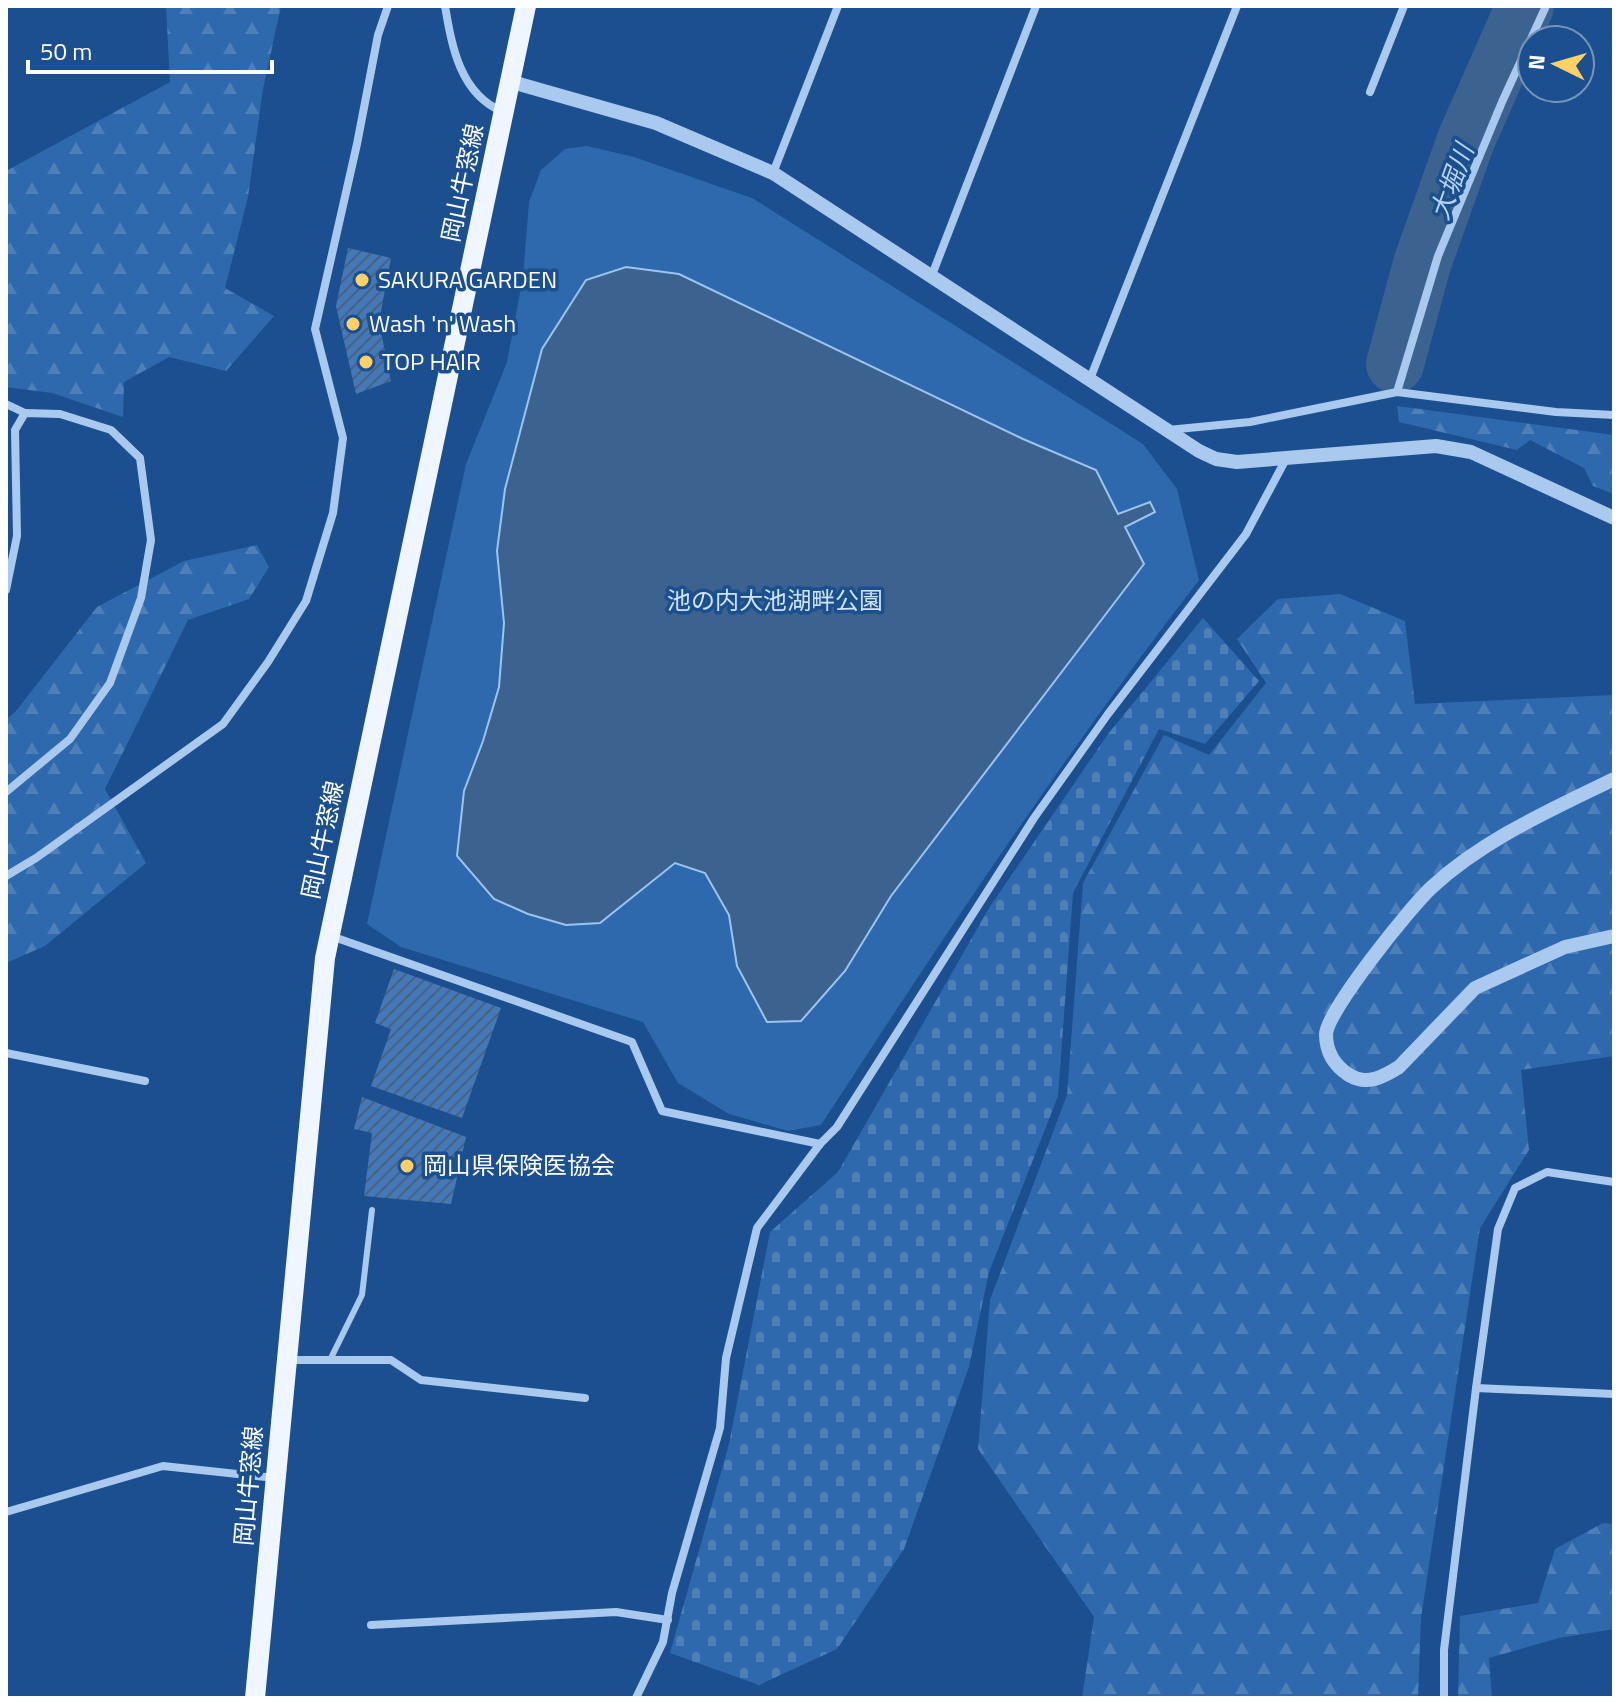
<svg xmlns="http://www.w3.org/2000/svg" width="1620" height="1704" font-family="'Titillium Web','Noto Sans JP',sans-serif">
<defs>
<pattern id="forest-firs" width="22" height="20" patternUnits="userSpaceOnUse" patternTransform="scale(2)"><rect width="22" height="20" fill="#2e69ad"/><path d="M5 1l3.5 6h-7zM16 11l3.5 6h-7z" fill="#4d80b9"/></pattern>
<pattern id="cemetery-stones" width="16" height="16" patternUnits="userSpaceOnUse" patternTransform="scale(2)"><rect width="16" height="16" fill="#2e69ad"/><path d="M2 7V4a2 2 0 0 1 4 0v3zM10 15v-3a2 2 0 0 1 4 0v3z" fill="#4d80b9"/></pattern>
<pattern id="building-hatch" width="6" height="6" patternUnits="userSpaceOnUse" patternTransform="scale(2)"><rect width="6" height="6" fill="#4478b7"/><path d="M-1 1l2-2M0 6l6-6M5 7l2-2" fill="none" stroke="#486282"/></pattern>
</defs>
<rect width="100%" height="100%" fill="#1b4f8f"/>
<g fill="url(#forest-firs)">
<path d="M166,6h115l-18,83 -15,108 -23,91 49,28 -48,55 -57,-14 -45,25 -1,35 -71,-24 -46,-6v-216l164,-89z"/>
<path d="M1397,406l217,29v59l-21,-8 -9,-18 -54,-28 -13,10 -118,-28z"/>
<path d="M257,545l12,22 -20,32 -61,21 -83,169 41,74 -101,83 -39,17v-243l10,-9 81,-104 87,-46z"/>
<path d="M1340,594l65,27 10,83 199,-9v361l-93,14 8,80 -49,78 -59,390 -3,80h-336l12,-81 -116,-168 12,-149 77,-205 16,-212 81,-148 45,20 57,-72 -29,-44 41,-40z"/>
<path d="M1603,1523l11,1v105l-55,9 -70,20 3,40h-34l2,-82 78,-13 17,-54z"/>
</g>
<path fill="url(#cemetery-stones)" d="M1203,618l56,63 -54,63 -46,-15 -86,164 -15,203 -69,176 -20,95 -65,182 -67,100 -78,36 -89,-32 59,-209 41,-212 68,-60 151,-264 119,-174z"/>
<path fill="#2e69ad" d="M587,146l47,11 118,41 391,246 34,45 22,91c-135,175 -257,359 -378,545l-33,6 -59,-17 -51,-31 -35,-61 -242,-75 -34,-23 99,-460 41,-102 16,-85 6,-75 12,-32 24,-21z"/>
<path fill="#3c6290" stroke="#9cc4f0" stroke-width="2" d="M626,267l53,7 344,165 73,31 22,44 32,-12 5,10 -30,15 19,37 -253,332 -46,75 -44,50 -34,1 -30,-56 -8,-51 -24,-42 -30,-10 -75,60 -34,2 -38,-11 -34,-15 -37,-43 7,-65 19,-50 16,-54 5,-64 -7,-72 8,-62 37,-140 44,-69z"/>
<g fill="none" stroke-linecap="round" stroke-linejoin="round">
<path stroke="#3c6290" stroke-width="58" d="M1395,364l27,-100 44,-124 59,-134"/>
</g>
<g fill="url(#building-hatch)">
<path d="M348,248l43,10 -12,64 12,59 -35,13 -20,-88z"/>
<path d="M394,969l107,39 -39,110 -91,-32 20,-57 -16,-6z"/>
<path d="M362,1097l104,40 -15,67 -87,-8 8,-63 -18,-4z"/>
</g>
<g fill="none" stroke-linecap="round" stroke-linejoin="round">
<path stroke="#a9c9ee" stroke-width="6" d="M330,1360l32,-65 10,-85"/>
<g stroke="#a9c9ee" stroke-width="8">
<path d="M445,6c7,41 15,88 58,106"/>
<path d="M1370,92l34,-86"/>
<path d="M773,173l65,-167"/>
<path d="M932,275l104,-269"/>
<path d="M1090,379l147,-373"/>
<path d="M1397,392l41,-136 64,-154 44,-96"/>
<path d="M6,404l19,9"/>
<path d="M1168,430l82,-8 147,-30 159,20 58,3"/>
<path d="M6,590l11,-54 -2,-106 10,-17 35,1 51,16 29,28 11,82 -10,58 -31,85 -40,56 -64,53"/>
<path d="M6,876l30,-18 187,-134 45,-62 38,-61 27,-88 10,-75 -28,-109 42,-185 21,-109 10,-29"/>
<path d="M331,936l301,106 30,69 158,33"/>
<path d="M6,1053l139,28"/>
<path d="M287,1360h104l30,20 164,18"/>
<path d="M1476,1388l22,-159 17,-41 32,-16 67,10"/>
<path d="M6,1512l157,-46 112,12"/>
<path d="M371,1625l245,-13 52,8"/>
<path d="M636,1698l27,-56 9,-49 48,-165 6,-70 31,-130 63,-84 17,-17 197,-309 74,-104 138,-180 41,-77"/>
<path d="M1444,1698v-48l32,-262 138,6"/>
</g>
<g stroke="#a9c9ee" stroke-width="14">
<path d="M512,82l144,41 117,50 426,278 17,8 21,3 199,-16 35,6 143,66"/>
<path d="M1614,779c-63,31 -130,60 -182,108 -21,19 -105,124 -106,147 0,18 9,32 23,41 18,11 34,2 50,-8l76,-79 90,-41 49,-11"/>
</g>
<path stroke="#f0f6ff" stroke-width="20" d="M255,1698l70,-740 201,-952"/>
</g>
<g fill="#ffd166" stroke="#1b4f8f" stroke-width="3">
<circle cx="362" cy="280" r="8"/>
<circle cx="353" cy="324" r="8"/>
<circle cx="366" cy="362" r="8"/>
<circle cx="407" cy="1166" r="8"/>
</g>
<g text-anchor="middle" stroke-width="7" stroke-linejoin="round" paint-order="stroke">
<g font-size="24" fill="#fff" stroke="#1b4f8f">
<text transform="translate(463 183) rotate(-78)" y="8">岡山牛窓線</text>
<text transform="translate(323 840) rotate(-78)" y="8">岡山牛窓線</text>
<text transform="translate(249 1486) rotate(-85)" y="8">岡山牛窓線</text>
</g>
<g font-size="24" fill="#fff" stroke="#1b4f8f" text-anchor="start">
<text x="378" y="288">SAKURA GARDEN</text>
<text x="369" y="332">Wash 'n' Wash</text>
<text x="382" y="370">TOP HAIR</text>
<text x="423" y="1174">岡山県保険医協会</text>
</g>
<g font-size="24" fill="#cfe3fa" stroke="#1b4f8f">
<text x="775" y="609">池の内大池湖畔公園</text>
</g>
<g font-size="26" font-style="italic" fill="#b5d3f5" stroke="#1b4f8f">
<text transform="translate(1452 182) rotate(-70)" y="9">大堀川</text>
</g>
</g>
<rect width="1620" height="1704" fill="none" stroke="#ffffff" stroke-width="16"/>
<g transform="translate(1556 64) rotate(275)"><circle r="38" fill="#1b4f8f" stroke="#7695bc" stroke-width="2"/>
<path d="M0-6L14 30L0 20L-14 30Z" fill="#ffd166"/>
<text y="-12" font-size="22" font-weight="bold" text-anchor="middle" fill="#ffffff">N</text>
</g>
<path d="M28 60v12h244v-12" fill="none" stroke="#ffffff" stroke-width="4"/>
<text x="40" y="60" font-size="24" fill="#ffffff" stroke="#1b4f8f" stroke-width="6" paint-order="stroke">50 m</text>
</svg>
